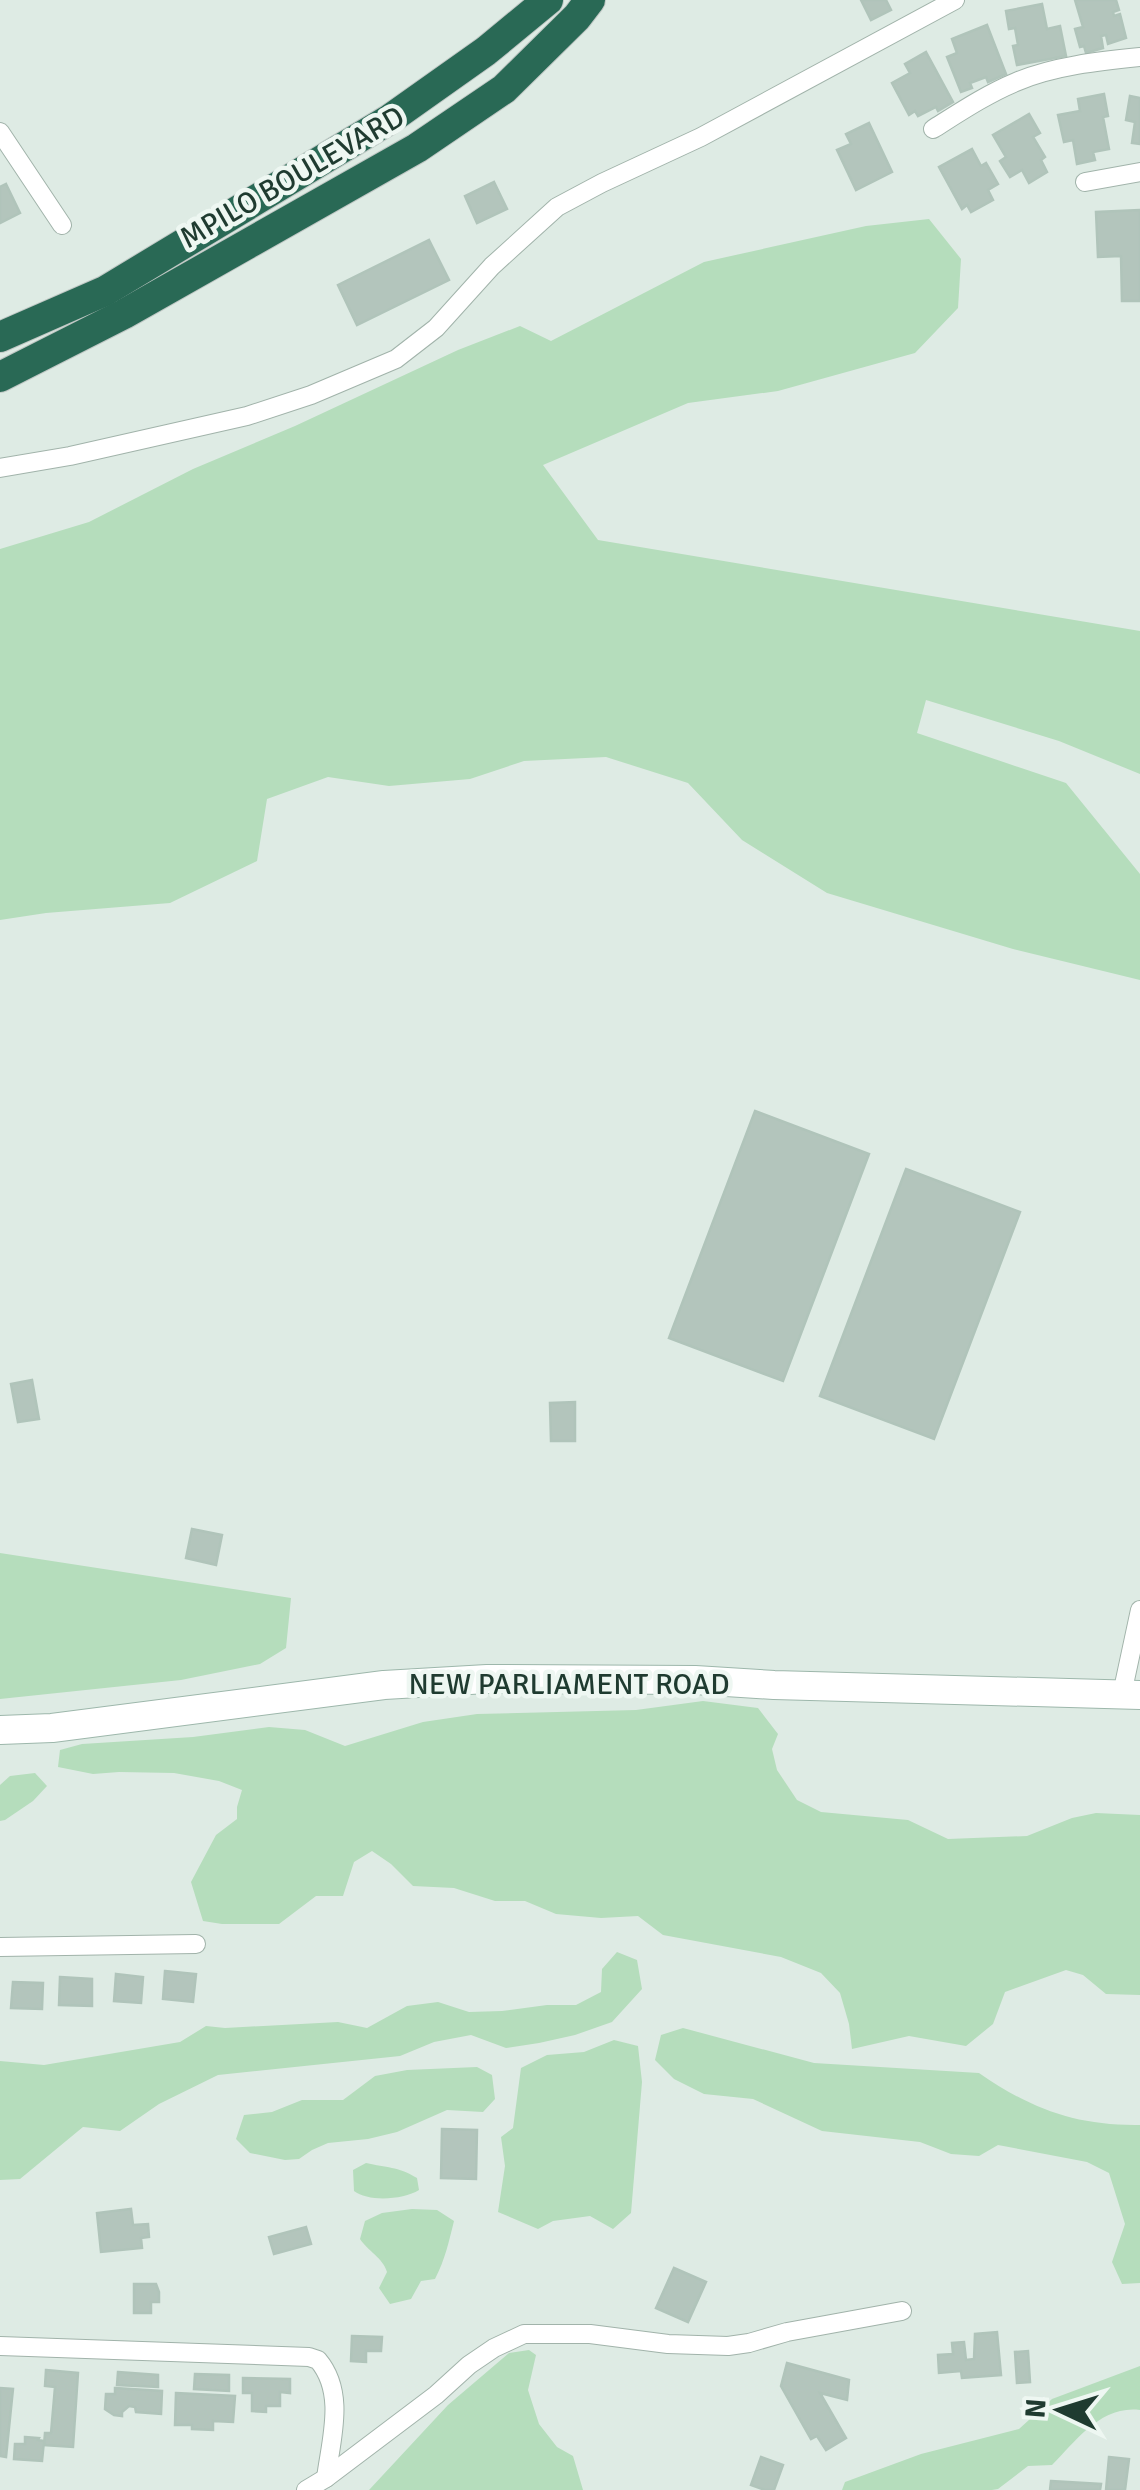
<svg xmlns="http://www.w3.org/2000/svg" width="1140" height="2490" font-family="Signika,sans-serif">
<rect width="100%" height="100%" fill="#deebe4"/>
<g fill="#b5ddbc">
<path d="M929,219l32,40 -3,49 -43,45 -137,38 -90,12 -145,62 55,75 542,91v143l-81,-33 -133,-41 -9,33 149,50 74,91v106l-127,-31 -186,-56 -85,-53 -54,-57 -82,-26 -82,4 -54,18 -81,7 -61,-9 -61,22 -10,62 -87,42 -124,10 -46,7v-371l89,-27 104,-53 102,-43 163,-76 62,-24 31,15 153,-79 162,-36z"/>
<path d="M0,1553l291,45 -5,50 -26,16 -79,16 -181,19z"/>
<path d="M703,1701l55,7 20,26 -6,15 5,21 20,30 24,12 87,8 40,19 79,-3 45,-18 24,-5 44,2v180l-34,-1 -23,-19 -17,-5 -61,22 -12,32 -27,22 -57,-10 -57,13 -3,-25 -9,-31 -19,-20 -40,-16 -118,-22 -25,-19 -37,2 -45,-4 -31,-13h-30l-41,-13 -41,-2 -22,-22 -19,-13 -18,11 -11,34h-27l-37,28h-57l-19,-3 -12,-39 25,-47 21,-16v-12l5,-17 -23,-9 -45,-8 -55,-1 -26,2 -35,-7 2,-17 22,-6 111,-7 76,-10 36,3 40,16 78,-24 54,-8 159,-4z"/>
<path d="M35,1773l12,13 -14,15 -28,19 -5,1v-36l10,-9z"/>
<path d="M617,1952l20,8 5,29 -30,33 -37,13 -36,8 -33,5 -35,-13 -37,7 -34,14 -182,19 -59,29 -39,27 -37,-4 -63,52 -20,1v-119l44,4 136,-23 26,-16 19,2 113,-6 29,6 40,-22 31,-4 31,10 33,-1 45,-6h29l25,-13 1,-23z"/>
<path d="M683,2028l131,35 165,10c52,36 97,53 161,52v158l-18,1 -10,-22 13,-38 -16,-51 -22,-11 -89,-17 -19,11 -28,-2 -31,-12 -98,-11 -69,-32 -49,-5 -30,-15 -19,-19 6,-25z"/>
<path d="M614,2040l24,6 4,36 -11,131 -18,16 -23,-13 -37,5 -15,8 -40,-17 7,-46 -4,-29 12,-9 8,-60 26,-13 37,-3z"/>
<path d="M477,2067l15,8 3,24 -12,13 -36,-2 -50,22 -29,7 -40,4 -16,7 -13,9 -14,1 -35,-7 -14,-14 8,-24 28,-3 30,-12h41l32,-24 32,-6z"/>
<path d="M366,2163c21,5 31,3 51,15l2,12c-16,10 -51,12 -65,1l-1,-21z"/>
<path d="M412,2209l25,1 17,11c-5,20 -9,39 -19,58l-14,2 -10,18 -21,5 -11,-16 8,-16c-4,-14 -19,-21 -27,-33l5,-18 17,-8z"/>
<path d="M529,2350l7,5 -8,35 11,34 18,23 16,9 10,34h-214l79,-85 61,-52z"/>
<path d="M1140,2366v44c-39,-5 -64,31 -88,55l-24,1 -30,23 -6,1h-150l3,-8 76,-28 98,-25 33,-30z"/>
</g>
<g fill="#b3c5bc" stroke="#b0c4ba" stroke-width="2.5">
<path d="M861,0h25l5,10 -20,10z"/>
<path d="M1075,0h41l3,10 -6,2 1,4 6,-2 6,24 -18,6 -2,-9 -5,1 2,12 -17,5 -2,-7 -4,1 -5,-18 8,-2z"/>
<path d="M1042,4l5,25 13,-3 6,30 -49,9 -4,-19 5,-1 -3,-17 -6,1 -3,-18z"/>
<path d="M987,25l19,49 -18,8 -2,-5 -16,6 2,5 -11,4 -14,-35 10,-4 -5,-14z"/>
<path d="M926,52l27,50 -15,9 -2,-4 -18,9 -3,-5 -6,4 -17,-32 18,-10 -5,-9z"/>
<path d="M1104,94l4,22 -5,1 6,32 -16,3 2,8 -18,4 -4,-24 -9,2 -6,-27 22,-4 -2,-12z"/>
<path d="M1130,96l10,2v46l-8,-1 3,-21 -9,-2z"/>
<path d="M1029,114l11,19 -7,4 12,20 -4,3 6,12 -18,11 -7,-13 -12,7 -10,-16 6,-4 -13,-22z"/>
<path d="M869,123l23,49 -36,18 -19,-40 14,-6 -5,-10z"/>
<path d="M972,149l9,17 5,-3 12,21 -10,6 5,10 -22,12 -4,-7 -5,4 -23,-42z"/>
<path d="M494,182l13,27 -30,14 -12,-27z"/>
<path d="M6,184l14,29 -20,10v-36z"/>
<path d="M1140,210v91h-18l-1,-45 -23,1 -2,-45z"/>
<path d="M429,240l20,40 -92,45 -19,-40z"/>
<path d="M755,1111l114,43 -86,227 -114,-43z"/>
<path d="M906,1169l114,43 -86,227 -114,-43z"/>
<path d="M32,1380l7,39 -21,3 -7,-38z"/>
<path d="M575,1402v39h-24l-1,-38z"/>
<path d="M192,1529l30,6 -6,30 -30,-7z"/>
<path d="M165,1971l31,3 -3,28 -30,-3z"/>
<path d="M116,1974l27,3 -2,26 -27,-2z"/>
<path d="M60,1977l32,2v27l-33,-1z"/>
<path d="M13,1982l30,1 -1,26 -31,-1z"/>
<path d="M442,2129l35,1 -1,49 -35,-1z"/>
<path d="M131,2209l2,16 15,-1 1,13 -8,1 1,10 -41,4 -4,-39z"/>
<path d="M306,2227l5,17 -37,10 -5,-17z"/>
<path d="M674,2268l32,14 -18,40 -32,-14z"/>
<path d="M134,2284h22l3,8v10h-8v11h-17z"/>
<path d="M997,2332l4,43 -39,3 -1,-7 -22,2 -1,-18 15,-1 -1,-11 12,-1 2,18 8,-1 1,-25z"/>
<path d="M352,2336l30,1 -1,14h-15v11l-15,-1z"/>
<path d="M1028,2351l2,31 -13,1 -2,-31z"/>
<path d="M787,2363l62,17 -2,20 -27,-7 26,45 -20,12 -9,-14 -6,3 -30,-53z"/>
<path d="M46,2370l32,3 -5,74 -29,-2 1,-12h6l4,-46 -10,-1z"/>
<path d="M118,2372l40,3v12l-41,-2z"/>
<path d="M195,2374l34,1v16l-35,-2z"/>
<path d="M243,2378l47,1v14l-10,-1v14h-14v6l-14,-1v-18h-9z"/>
<path d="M0,2388l13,1 -7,68 -6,-1z"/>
<path d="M115,2388l47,3 -1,23 -25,-2 -1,-5 -6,-1 -7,6v4l-8,-1 -9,-6 1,-15h9z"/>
<path d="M176,2393l59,3 -2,26 -20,-1v9l-21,-1v-4h-17z"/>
<path d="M25,2437l14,1 -1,2 6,1 -2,20 -28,-2 1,-15h10z"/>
<path d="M761,2457l22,8 -9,25h-9l-14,-5z"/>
<path d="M1109,2457l20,2 -4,31h-19z"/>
<path d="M1051,2481l50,3 -1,6h-50z"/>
</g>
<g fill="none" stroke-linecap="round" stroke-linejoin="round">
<defs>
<g id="street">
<path d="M933,129c27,-17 54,-35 83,-47 37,-16 84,-21 124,-25"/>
<path d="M0,132l62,93"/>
<path d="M1085,182l55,-10"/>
<path d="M0,468l70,-12 177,-40 64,-21 85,-36 40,-31 56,-62 65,-59 45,-24 99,-46 254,-137"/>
<path d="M1122,1694l18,-84"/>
<path d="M0,1947l196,-3"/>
<path d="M0,2346l309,11 9,3c28,33 13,79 8,118"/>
<path d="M306,2490l20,-12 110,-83 33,-30 25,-17 30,-14h66l78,10 60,2 21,-3 38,-11 115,-21"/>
</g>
<path id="secondary" d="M0,1730l52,-2 332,-43 103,-6 208,1 79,5 366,10"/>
<g id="highway">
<path d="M0,337l105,-46 285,-172 96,-68 62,-51"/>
<path d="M0,377l124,-63 293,-166 87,-59 73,-72 13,-17"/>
</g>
</defs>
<use href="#street" stroke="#a1b3aa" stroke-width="20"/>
<use href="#secondary" stroke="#9db7ab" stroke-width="30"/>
<use href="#highway" stroke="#c0c8c5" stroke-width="32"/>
<use href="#street" stroke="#fff" stroke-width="18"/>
<use href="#secondary" stroke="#fff" stroke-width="28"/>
<use href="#highway" stroke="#296955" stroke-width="30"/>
</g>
<g text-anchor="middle" stroke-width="9" stroke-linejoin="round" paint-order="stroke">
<g font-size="30" fill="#1f3b30" stroke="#eef7f2">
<text transform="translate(292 177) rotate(-30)" y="10">MPILO BOULEVARD</text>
<text x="569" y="1694">NEW PARLIAMENT ROAD</text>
</g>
</g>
<g transform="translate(1060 2410) rotate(274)" stroke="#eef7f2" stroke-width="8" paint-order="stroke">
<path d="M0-8L18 38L0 25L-18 38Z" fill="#1f3b30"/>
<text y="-15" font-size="28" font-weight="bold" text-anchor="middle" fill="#1f3b30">N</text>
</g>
</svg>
